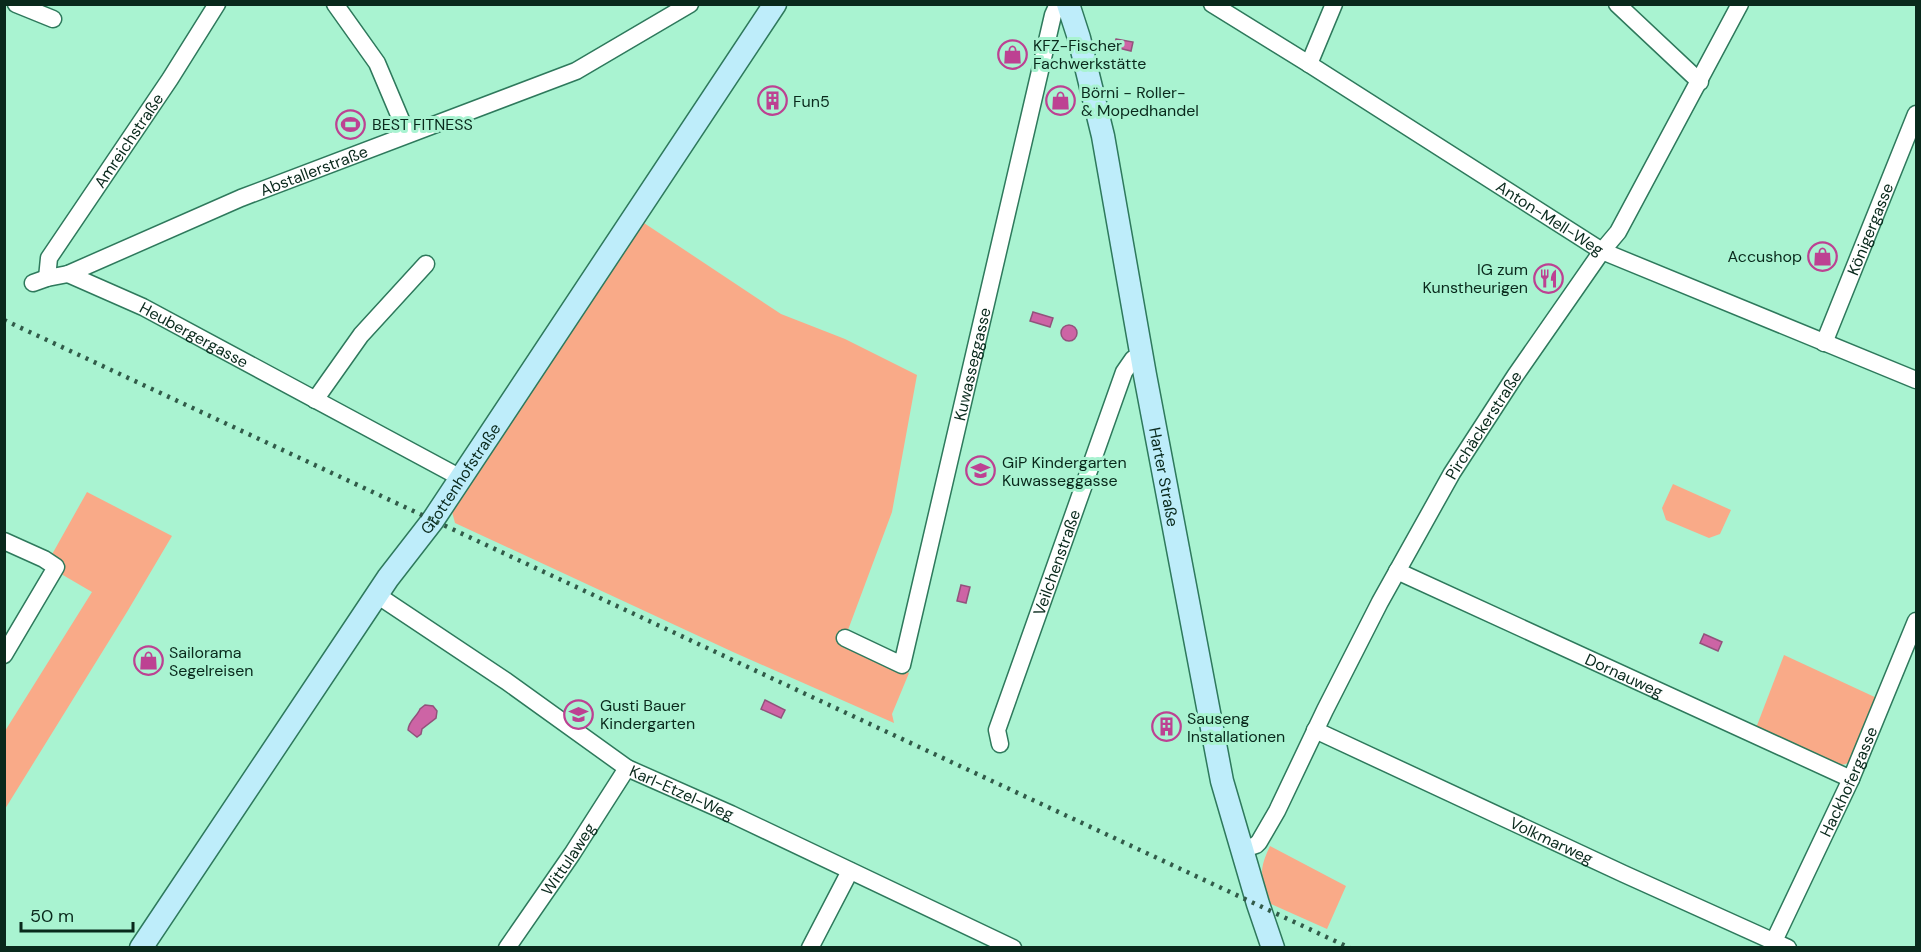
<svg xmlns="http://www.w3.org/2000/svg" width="1921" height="952" font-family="'DM Sans',sans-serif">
<rect width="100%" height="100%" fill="#a9f3d1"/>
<g fill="#f9aa88">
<path d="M641,221l140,93 64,25 72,36 -25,137 -47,126 64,35 -17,41 2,9 -161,-71 -278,-129 -4,-15z"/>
<path d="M1673,484l58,26 -11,24 -11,4 -43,-18 -4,-12z"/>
<path d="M87,492l85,44 -45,76 -122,197v-78l87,-139 -36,-21 -6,-13z"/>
<path d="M1784,655l95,44 -30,64 -11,3 -82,-38z"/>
<path d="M1270,846l76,40 -19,43 -56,-25c-9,-28 -14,-30 -1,-58z"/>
</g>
<g fill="#cd64a5" stroke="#92527c" stroke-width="1.5">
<path d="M1116,39l17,3 -2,9 -17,-4z"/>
<path d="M1033,312l20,6 -3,9 -20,-6z"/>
<circle cx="1069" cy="333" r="8"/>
<path d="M961,585l9,2 -4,16 -9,-2z"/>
<path d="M1704,634l18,8 -4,9 -18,-8z"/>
<path d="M765,700l20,10 -4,8 -20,-9z"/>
<path d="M425,705l8,1 4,5 -1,7 -14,11 -1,5 -4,3 -9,-7c1,-10 9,-13 12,-21z"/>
</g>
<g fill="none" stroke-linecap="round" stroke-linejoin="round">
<defs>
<g id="minor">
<path d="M16,4l37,15"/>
<path d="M335,4l42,59 30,71"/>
<path id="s1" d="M1212,4l97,60 293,187 314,129"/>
<path d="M1617,4l83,78"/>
<path d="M1309,64l25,-60"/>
<path id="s2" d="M68,274l75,33 318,171"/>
<path id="s3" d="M47,278l2,-20 121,-179 47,-75"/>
<path id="s4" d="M33,283l14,-5 21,-4 173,-76 335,-127 114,-67"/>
<path id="s5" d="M1824,343l92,-229"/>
<path d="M315,400l46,-65 65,-71"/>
<path d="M4,541l40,18 12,8 -52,88"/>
<path id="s6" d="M1397,571l454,208"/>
<path id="s7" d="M377,595l129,86 121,87 104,46 282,134"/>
<path id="s8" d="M845,638l57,27 151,-650 5,-11"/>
<path id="s9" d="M1315,730l309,144 164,74"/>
<path id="s10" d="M1000,744l-3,-14 127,-358 9,-13 8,-3"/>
<path id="s11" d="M1241,850l15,-5 3,-3 18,-31 48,-101 55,-108 72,-129 63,-97 87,-125 16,-19 122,-228"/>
<path id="s12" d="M1774,941l77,-162 65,-158"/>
<path id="s13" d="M507,948l65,-94 55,-86"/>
<path d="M810,948l40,-77"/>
</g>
<g id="secondary">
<path id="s14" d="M1068,4l11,34 24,98 42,239 77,406 36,123 15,44"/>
<path id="s15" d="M141,948l247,-370 45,-58 342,-516"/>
</g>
</defs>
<use href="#minor" stroke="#2e795c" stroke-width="19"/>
<use href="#secondary" stroke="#2e795c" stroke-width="25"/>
<use href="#minor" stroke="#fff" stroke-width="16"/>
<use href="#secondary" stroke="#beedfa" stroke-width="22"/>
<path stroke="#315b49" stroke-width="4.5" stroke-dasharray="3 6" stroke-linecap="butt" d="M4,320l1346,628"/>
</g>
<defs>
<symbol id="shop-ring" viewBox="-11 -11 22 22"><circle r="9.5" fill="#a9f3d1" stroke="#bd4192" stroke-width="1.5"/><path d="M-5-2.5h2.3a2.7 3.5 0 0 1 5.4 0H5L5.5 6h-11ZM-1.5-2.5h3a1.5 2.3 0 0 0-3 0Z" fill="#bd4192"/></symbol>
<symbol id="building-ring" viewBox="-11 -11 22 22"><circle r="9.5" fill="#a9f3d1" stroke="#bd4192" stroke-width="1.5"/><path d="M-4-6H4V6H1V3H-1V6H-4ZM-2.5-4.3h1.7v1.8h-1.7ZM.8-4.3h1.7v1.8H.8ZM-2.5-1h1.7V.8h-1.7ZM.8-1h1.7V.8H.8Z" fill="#bd4192"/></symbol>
<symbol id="stadium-ring" viewBox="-11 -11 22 22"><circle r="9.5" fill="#a9f3d1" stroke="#bd4192" stroke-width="1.5"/><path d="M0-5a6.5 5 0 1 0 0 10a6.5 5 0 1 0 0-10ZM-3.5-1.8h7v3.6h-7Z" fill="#bd4192"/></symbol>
<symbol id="restaurant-ring" viewBox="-11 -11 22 22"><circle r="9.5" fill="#a9f3d1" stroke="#bd4192" stroke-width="1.5"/><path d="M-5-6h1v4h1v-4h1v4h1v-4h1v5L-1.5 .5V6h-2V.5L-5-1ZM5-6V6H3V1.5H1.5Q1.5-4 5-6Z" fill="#bd4192"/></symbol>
<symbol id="school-ring" viewBox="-11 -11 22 22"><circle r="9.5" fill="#a9f3d1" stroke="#bd4192" stroke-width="1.5"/><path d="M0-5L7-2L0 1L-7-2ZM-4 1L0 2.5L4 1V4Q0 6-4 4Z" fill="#bd4192"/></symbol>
</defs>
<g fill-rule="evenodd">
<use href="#shop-ring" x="996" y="38" width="33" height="33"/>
<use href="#building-ring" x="756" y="84" width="33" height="33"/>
<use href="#shop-ring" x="1044" y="84" width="33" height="33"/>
<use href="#stadium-ring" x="334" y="108" width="33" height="33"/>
<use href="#shop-ring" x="1806" y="240" width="33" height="33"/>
<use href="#restaurant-ring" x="1532" y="262" width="33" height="33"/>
<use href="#school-ring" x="964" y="454" width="33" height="33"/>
<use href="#shop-ring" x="132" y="644" width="33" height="33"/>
<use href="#school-ring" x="562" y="698" width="33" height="33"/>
<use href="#building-ring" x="1150" y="710" width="33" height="33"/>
</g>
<g text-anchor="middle" stroke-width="6" stroke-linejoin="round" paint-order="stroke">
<g font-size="16" fill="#09291c" stroke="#a9f3d1" text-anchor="start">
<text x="1033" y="51">KFZ-Fischer<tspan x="1033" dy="18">Fachwerkstätte</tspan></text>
<text x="1081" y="98">Börni - Roller-<tspan x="1081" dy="18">&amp; Mopedhandel</tspan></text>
<text x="793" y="107">Fun5</text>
<text x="372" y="130">BEST FITNESS</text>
<text x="1802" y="262" text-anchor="end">Accushop</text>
<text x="1528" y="275" text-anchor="end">IG zum<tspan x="1528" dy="18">Kunstheurigen</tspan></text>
<text x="1002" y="468">GiP Kindergarten<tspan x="1002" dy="18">Kuwasseggasse</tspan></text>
<text x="169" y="658">Sailorama<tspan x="169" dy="18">Segelreisen</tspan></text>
<text x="600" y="711">Gusti Bauer<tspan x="600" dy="18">Kindergarten</tspan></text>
<text x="1187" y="724">Sauseng<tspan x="1187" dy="18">Installationen</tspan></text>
</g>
<g font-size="16" fill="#09291c" stroke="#a9f3d1">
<text dy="6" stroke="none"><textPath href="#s3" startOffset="162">Amreichstraße</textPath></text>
<text dy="6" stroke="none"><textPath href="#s4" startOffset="303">Abstallerstraße</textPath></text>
<text dy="6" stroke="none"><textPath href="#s1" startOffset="400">Anton-Mell-Weg</textPath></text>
<text dy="6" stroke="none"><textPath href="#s5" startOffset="123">Königergasse</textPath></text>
<text dy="6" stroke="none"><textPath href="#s2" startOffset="140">Heubergergasse</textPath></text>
<text dy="6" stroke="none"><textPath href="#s8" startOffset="372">Kuwasseggasse</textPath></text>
<text dy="6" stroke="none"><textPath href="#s11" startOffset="494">Pirchäckerstraße</textPath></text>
<text dy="6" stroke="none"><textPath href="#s15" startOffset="568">Grottenhofstraße</textPath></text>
<text dy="6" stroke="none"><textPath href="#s14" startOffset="483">Harter Straße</textPath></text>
<text dy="6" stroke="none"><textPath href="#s10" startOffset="192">Veilchenstraße</textPath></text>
<text dy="6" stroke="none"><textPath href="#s6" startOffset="250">Dornauweg</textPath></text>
<text dy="6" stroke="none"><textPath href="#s12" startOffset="176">Hackhofergasse</textPath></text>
<text dy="6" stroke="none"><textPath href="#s7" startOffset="364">Karl-Etzel-Weg</textPath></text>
<text dy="6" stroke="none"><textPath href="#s9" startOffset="261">Volkmarweg</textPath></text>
<text dy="6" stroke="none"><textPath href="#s13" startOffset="108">Wittulaweg</textPath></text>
</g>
</g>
<rect width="1921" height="952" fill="none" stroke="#09291c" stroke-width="12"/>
<path d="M21 922v9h112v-9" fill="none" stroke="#09291c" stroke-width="3"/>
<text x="30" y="922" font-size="18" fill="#09291c" stroke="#a9f3d1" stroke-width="4.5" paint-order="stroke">50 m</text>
</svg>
